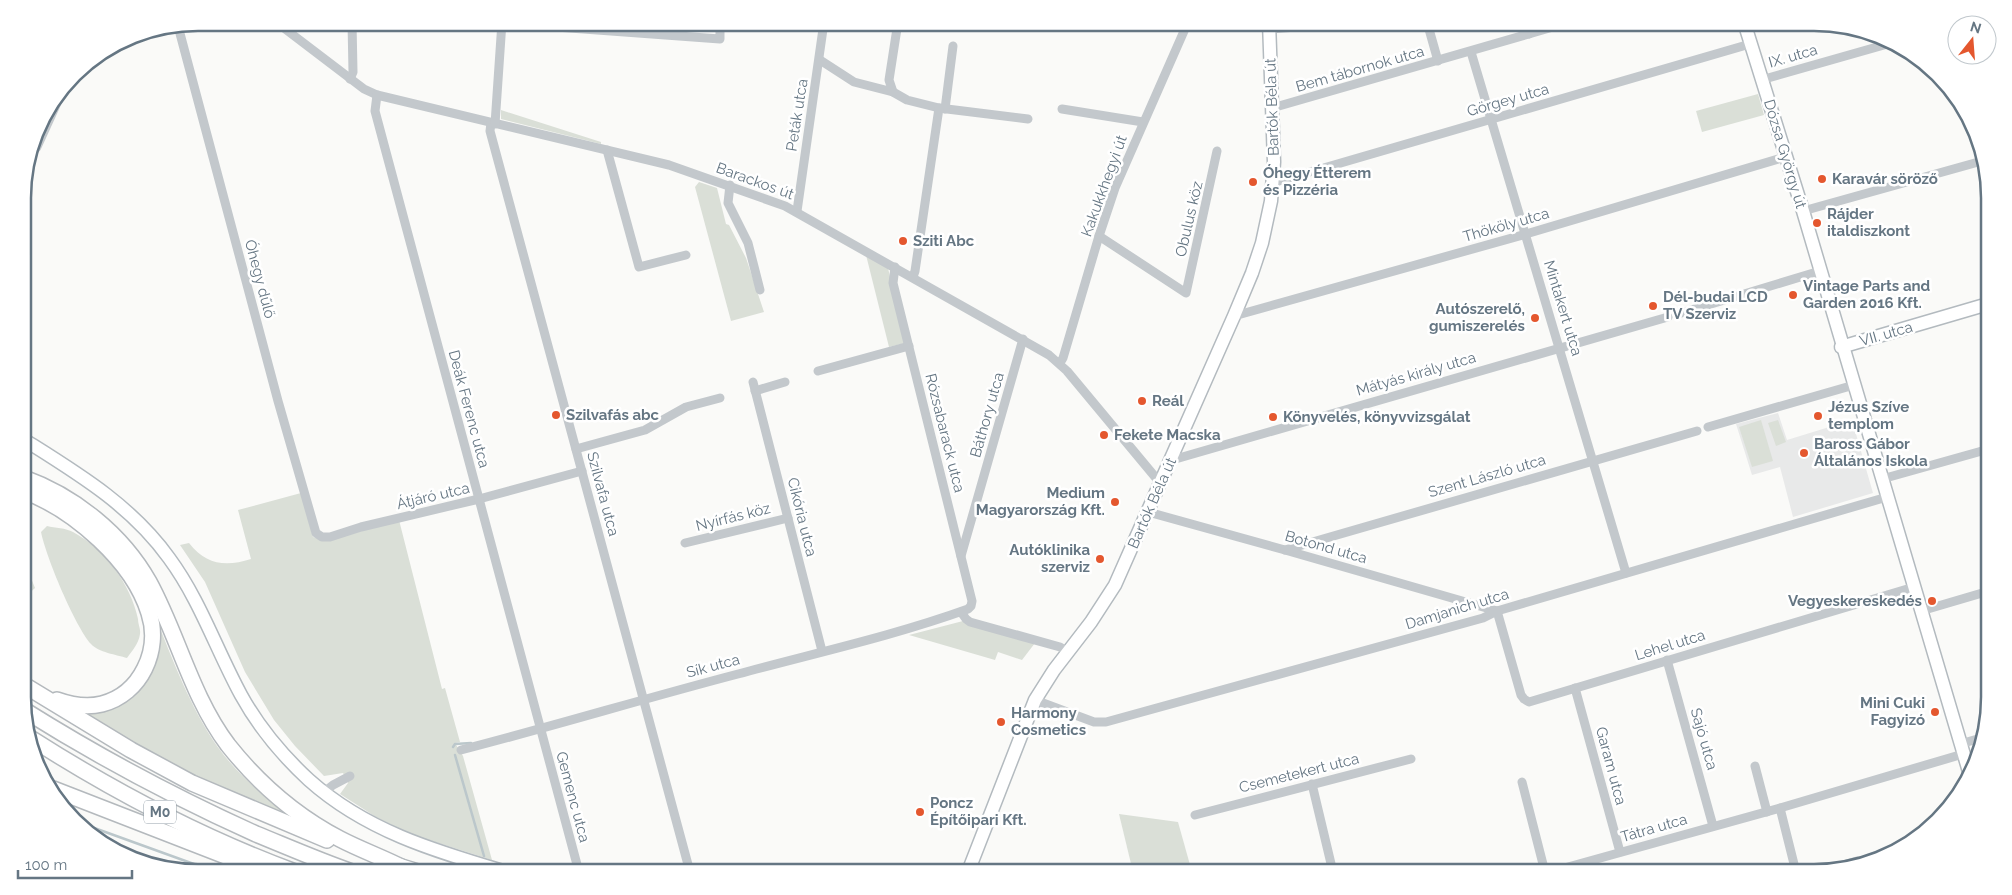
<svg xmlns="http://www.w3.org/2000/svg" width="2012" height="895" font-family="Raleway,sans-serif">
<rect width="100%" height="100%" fill="#fafaf8"/>
<path fill="#e8e9e9" d="M1778,413l9,27 65,-20 21,73 -80,24 -13,-50 -28,8 -16,-51z"/>
<g fill="#dadfd7">
<path d="M1758,94l6,21 -62,17 -6,-21z"/>
<path d="M501,110l100,32v2l-100,-25z"/>
<path d="M699,182l18,6 9,36 3,1 17,33 18,54 -33,9 -36,-134z"/>
<path d="M866,255l22,13 17,75 -16,4z"/>
<path d="M1761,420l12,41 -21,6 -13,-40z"/>
<path d="M1778,420l8,22 -10,4 -8,-23z"/>
<path d="M301,493l12,44 4,1 82,-18 43,169 3,-1 15,54 -5,1 8,13 29,104 -85,-27 -31,-16 -36,-23 8,-11 -5,-10 -19,3 -29,-30 -21,-26 -29,-48 -40,-90 -25,-37 9,-2c17,22 37,24 62,16l-13,-49z"/>
<path d="M47,526c8,2 19,2 26,6 32,17 58,53 65,87 0,5 3,11 2,15 -1,9 -8,17 -13,24 -10,-3 -29,-6 -36,-14 -16,-18 -45,-87 -50,-112z"/>
<path d="M24,568l5,5 6,15 -11,10z"/>
<path d="M155,616c18,44 35,91 62,130 23,32 55,58 87,79l-114,-51 -111,-61 24,-1 21,-10 14,-13z"/>
<path d="M963,621l72,22 -13,17 -24,-8 -3,8 -86,-25z"/>
<path d="M1119,814l59,8 14,50h-59z"/>
</g>
<g fill="none" stroke-linecap="round" stroke-linejoin="round">
<g stroke="#bbc7cb" stroke-width="2.5">
<path d="M453,747l2,-3 16,-1"/>
<path d="M455,755l29,101"/>
<path d="M86,825l130,47"/>
</g>
<defs>
<g id="secondary">
<path d="M1744,22l59,189 167,564"/>
<path d="M1841,347l147,-43"/>
<path d="M23,439c54,34 108,66 146,119 31,42 47,91 72,137 17,31 42,61 68,85 57,51 126,71 197,92"/>
<path d="M968,872l67,-172 19,-30 37,-48 24,-37 119,-269 18,-43 10,-30 9,-42 3,-39 -5,-140"/>
</g>
<g id="highway">
<path d="M24,478c50,18 98,56 125,104 29,53 42,114 79,163 31,39 68,71 112,94 21,11 44,19 65,30"/>
<path d="M24,491c50,19 109,70 125,122 12,37 -8,81 -47,91 -16,4 -31,1 -45,-4"/>
<path d="M24,685l107,65 61,33 135,57"/>
<path d="M24,710c75,47 152,88 232,124 32,13 64,27 96,38"/>
<path d="M32,739c83,53 171,99 263,133"/>
<path d="M53,789l201,78"/>
<path d="M395,865l23,7"/>
</g>
</defs>
<use href="#secondary" stroke="#b3babf" stroke-width="15"/>
<use href="#highway" stroke="#b4b9bd" stroke-width="18"/>
<g stroke="#c3c8cc" stroke-width="9">
<path d="M276,22l88,67 13,6 292,70 116,41 264,149 18,16 94,113"/>
<path d="M1427,22l11,39"/>
<path d="M1525,22l4,12"/>
<path d="M502,23l218,16v-17"/>
<path d="M178,26l100,375 38,132 6,4h8l31,-10 118,-28 103,-28"/>
<path d="M1269,29l42,-3 7,-4"/>
<path d="M1471,52l155,521"/>
<path d="M820,60l34,22 39,10 14,8 32,8 89,11"/>
<path d="M350,79l3,-7 -1,-50"/>
<path d="M1761,80l130,-37"/>
<path d="M893,92l-4,-12 9,-58"/>
<path d="M377,95l-2,16 204,761"/>
<path d="M1272,108l298,-86"/>
<path d="M945,109l8,-63"/>
<path d="M1062,109l81,13"/>
<path d="M491,123l-1,8 200,741"/>
<path d="M495,124l7,-102"/>
<path d="M607,150l32,117 47,-12"/>
<path d="M32,153l5,-6 25,-55"/>
<path d="M1272,183l478,-139"/>
<path d="M730,185l-2,18 20,40 12,47"/>
<path d="M797,211l27,-189"/>
<path d="M1803,211l179,-50"/>
<path d="M1099,236l87,57 31,-142"/>
<path d="M913,277l2,-6 24,-163"/>
<path d="M1678,314l142,-43"/>
<path d="M1234,316l292,-82 259,-77"/>
<path d="M1060,363l3,-5 36,-122 16,-48 73,-166"/>
<path d="M818,371l91,-25"/>
<path d="M753,382l69,269"/>
<path d="M755,391l30,-9"/>
<path d="M1708,427l146,-42"/>
<path d="M576,449l69,-19 41,-23 34,-9"/>
<path d="M1172,460l496,-143"/>
<path d="M1882,479l107,-30"/>
<path d="M1148,512l137,38 212,61"/>
<path d="M685,543l103,-25"/>
<path d="M1285,550l412,-119"/>
<path d="M961,556l62,-217"/>
<path d="M1497,611l24,84 3,4 5,3 385,-115"/>
<path d="M1921,611l68,-20"/>
<path d="M961,612l5,7 4,3 90,25 8,5"/>
<path d="M1667,660l46,166"/>
<path d="M1575,688l45,164"/>
<path d="M1035,700l59,22h12l377,-104 14,-7 390,-114"/>
<path d="M1960,744l21,-6"/>
<path d="M461,750c93,-24 185,-52 277,-76 77,-21 155,-38 230,-65l3,-3 1,-5 -79,-318 2,-16"/>
<path d="M1755,766l12,46"/>
<path d="M1522,782l23,90"/>
<path d="M1312,784l21,88"/>
<path d="M324,792l9,-7 17,-9"/>
<path d="M1780,808l16,64"/>
<path d="M1195,815l216,-56"/>
<path d="M1550,872l230,-64 183,-54"/>
<path d="M1818,872l39,-11"/>
</g>
<use href="#secondary" stroke="#fff" stroke-width="12"/>
<use href="#highway" stroke="#fff" stroke-width="15"/>
</g>
<g fill="#e4572e" stroke="#fff" stroke-width="2">
<circle cx="1822" cy="179" r="5"/>
<circle cx="1253" cy="182" r="5"/>
<circle cx="1817" cy="223" r="5"/>
<circle cx="903" cy="241" r="5"/>
<circle cx="1793" cy="295" r="5"/>
<circle cx="1653" cy="306" r="5"/>
<circle cx="1535" cy="318" r="5"/>
<circle cx="1142" cy="401" r="5"/>
<circle cx="556" cy="415" r="5"/>
<circle cx="1818" cy="416" r="5"/>
<circle cx="1273" cy="417" r="5"/>
<circle cx="1104" cy="435" r="5"/>
<circle cx="1804" cy="453" r="5"/>
<circle cx="1115" cy="502" r="5"/>
<circle cx="1100" cy="559" r="5"/>
<circle cx="1932" cy="601" r="5"/>
<circle cx="1935" cy="712" r="5"/>
<circle cx="1001" cy="722" r="5"/>
<circle cx="920" cy="812" r="5"/>
</g>
<g text-anchor="middle" stroke-width="5" stroke-linejoin="round" paint-order="stroke">
<rect fill="#fff" stroke="#939fa8" stroke-width="1" x="144" y="800.5" width="32" height="23" rx="4"/>
<g font-size="14" font-weight="bold" fill="#657683">
<text x="160" y="817">M0</text>
</g>
<g font-size="15" fill="#657683" stroke="#fff">
<text transform="translate(1793 56) rotate(-16)" y="5">IX. utca</text>
<text transform="translate(1360 69) rotate(-16)" y="5">Bem tábornok utca</text>
<text transform="translate(1508 100) rotate(-16)" y="5">Görgey utca</text>
<text transform="translate(1272 107) rotate(-92)" y="5">Bartók Béla út</text>
<text transform="translate(797 115) rotate(-81)" y="5">Peták utca</text>
<text transform="translate(1785 154) rotate(73)" y="5">Dózsa György út</text>
<text transform="translate(755 181) rotate(20)" y="5">Barackos út</text>
<text transform="translate(1104 186) rotate(-70)" y="5">Kakukkhegyi út</text>
<text transform="translate(1189 219) rotate(-77)" y="5">Obulus köz</text>
<text transform="translate(1506 225) rotate(-16)" y="5">Thököly utca</text>
<text transform="translate(260 279) rotate(75)" y="5">Óhegy dűlő</text>
<text transform="translate(1563 308) rotate(73)" y="5">Mintakert utca</text>
<text transform="translate(1886 334) rotate(-16)" y="5">VII. utca</text>
<text transform="translate(1416 374) rotate(-16)" y="5">Mátyás király utca</text>
<text transform="translate(469 409) rotate(75)" y="5">Deák Ferenc utca</text>
<text transform="translate(987 415) rotate(-74)" y="5">Báthory utca</text>
<text transform="translate(945 433) rotate(76)" y="5">Rózsabarack utca</text>
<text transform="translate(1487 476) rotate(-16)" y="5">Szent László utca</text>
<text transform="translate(603 494) rotate(75)" y="5">Szilvafa utca</text>
<text transform="translate(433 496) rotate(-13)" y="5">Átjáró utca</text>
<text transform="translate(1152 503) rotate(-66)" y="5">Bartók Béla út</text>
<text transform="translate(733 517) rotate(-14)" y="5">Nyírfás köz</text>
<text transform="translate(802 517) rotate(76)" y="5">Cikória utca</text>
<text transform="translate(1326 547) rotate(16)" y="5">Botond utca</text>
<text transform="translate(1457 609) rotate(-17)" y="5">Damjanich utca</text>
<text transform="translate(1670 645) rotate(-17)" y="5">Lehel utca</text>
<text transform="translate(713 666) rotate(-15)" y="5">Sík utca</text>
<text transform="translate(1704 739) rotate(74)" y="5">Sajó utca</text>
<text transform="translate(1611 766) rotate(75)" y="5">Garam utca</text>
<text transform="translate(1299 773) rotate(-14)" y="5">Csemetekert utca</text>
<text transform="translate(573 797) rotate(75)" y="5">Gemenc utca</text>
<text transform="translate(1654 828) rotate(-16)" y="5">Tátra utca</text>
</g>
<g font-size="15" font-weight="bold" fill="#657683" stroke="#fff" text-anchor="start">
<text x="1263" y="178">Óhegy Étterem<tspan x="1263" dy="17">és Pizzéria</tspan></text>
<text x="1832" y="184">Karavár söröző</text>
<text x="1827" y="219">Rájder<tspan x="1827" dy="17">italdiszkont</tspan></text>
<text x="913" y="246">Sziti Abc</text>
<text x="1803" y="291">Vintage Parts and<tspan x="1803" dy="17">Garden 2016 Kft.</tspan></text>
<text x="1663" y="302">Dél-budai LCD<tspan x="1663" dy="17">TV Szerviz</tspan></text>
<text x="1525" y="314" text-anchor="end">Autószerelő,<tspan x="1525" dy="17">gumiszerelés</tspan></text>
<text x="1152" y="406">Reál</text>
<text x="1828" y="412">Jézus Szíve<tspan x="1828" dy="17">templom</tspan></text>
<text x="566" y="420">Szilvafás abc</text>
<text x="1283" y="422">Könyvelés, könyvvizsgálat</text>
<text x="1114" y="440">Fekete Macska</text>
<text x="1814" y="449">Baross Gábor<tspan x="1814" dy="17">Általános Iskola</tspan></text>
<text x="1105" y="498" text-anchor="end">Medium<tspan x="1105" dy="17">Magyarország Kft.</tspan></text>
<text x="1090" y="555" text-anchor="end">Autóklinika<tspan x="1090" dy="17">szerviz</tspan></text>
<text x="1922" y="606" text-anchor="end">Vegyeskereskedés</text>
<text x="1925" y="708" text-anchor="end">Mini Cuki<tspan x="1925" dy="17">Fagyizó</tspan></text>
<text x="1011" y="718">Harmony<tspan x="1011" dy="17">Cosmetics</tspan></text>
<text x="930" y="808">Poncz<tspan x="930" dy="17">Építőipari Kft.</tspan></text>
</g>
</g>
<path d="M0 0H2012V895H0ZM198 31H1814A167 167 0 0 1 1981 198V697A167 167 0 0 1 1814 864H198A167 167 0 0 1 31 697V198A167 167 0 0 1 198 31Z" fill="#fff" fill-rule="evenodd"/>
<path fill="none" stroke="#657683" stroke-width="2.5" d="M198 31H1814A167 167 0 0 1 1981 198V697A167 167 0 0 1 1814 864H198A167 167 0 0 1 31 697V198A167 167 0 0 1 198 31Z"/>
<g transform="translate(1972 40) rotate(17)"><circle r="24" fill="#ffffff" stroke="#c1c8cd"/>
<path d="M0-4L9 19L0 12L-9 19Z" fill="#e4572e"/>
<text y="-8" font-size="14" font-weight="bold" text-anchor="middle" fill="#657683">N</text>
</g>
<path d="M18 870v8h114v-8" fill="none" stroke="#657683" stroke-width="2.5"/>
<text x="25" y="870" font-size="15" fill="#657683" stroke="#ffffff" stroke-width="4" paint-order="stroke">100 m</text>
</svg>
